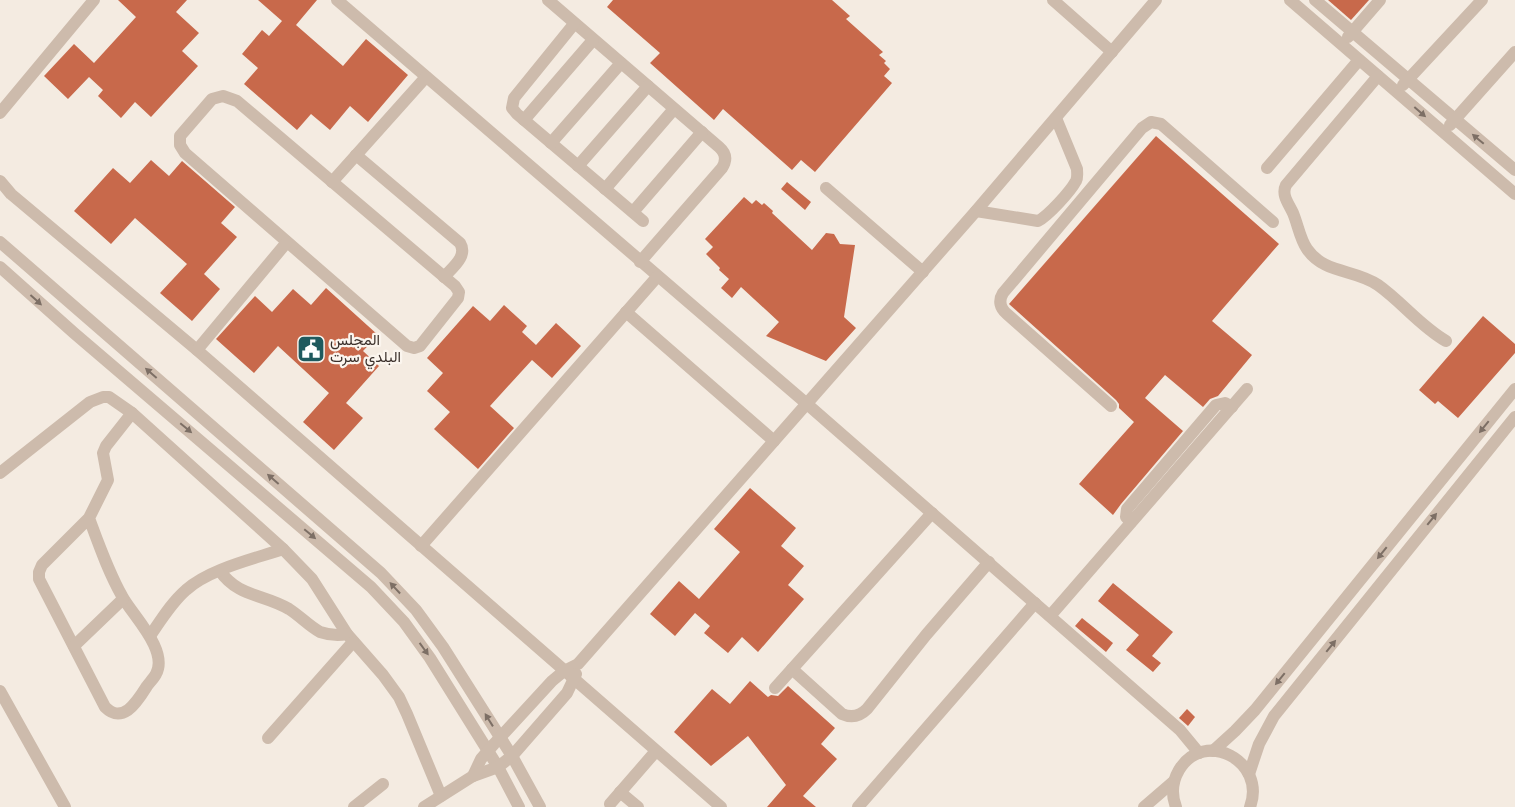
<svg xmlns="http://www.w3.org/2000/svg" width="1515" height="807" font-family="'Work Sans',Vazirmatn,sans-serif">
<rect width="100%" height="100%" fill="#f4ebe1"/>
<g fill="#c8694b">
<path d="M118,0h69l-11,12 23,21 -17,18 16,15 -47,51 -16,-15 -14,16 -23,-22 5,-6 -14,-13 -21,22 -24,-23 30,-32 20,19 42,-46z"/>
<path d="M258,0h59l-21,25 47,41 23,-27 42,36 -40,47 -18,-16 -20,24 -19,-16 -14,16 -53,-46 14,-16 -16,-14 20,-24 7,6 13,-15z"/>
<path d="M613,0h219l18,16 -4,3 37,33 -4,3 7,6 -2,2 6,6 -6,7 8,7 -77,89 -14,-12 -9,10 -69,-61 -9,11 -64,-57 10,-10 -53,-46z"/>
<path d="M1328,0h41l-18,20z"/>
<path d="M1156,136l123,108 -67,77 40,34 -34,41 -8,3 -7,8 -38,-32 -20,23 38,33 -62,73 -8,11 -34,-31 55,-62 -15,-14v-4l-3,-4 -107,-96z"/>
<path d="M151,160l18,16 13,-15 53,46 -14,16 16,14 -33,37 16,15 -28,32 -32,-28 27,-29 -52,-46 -24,26 -37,-33 39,-43 17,15z"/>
<path d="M787,182l24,20 -6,8 -24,-21z"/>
<path d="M744,197l8,7 4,-4 6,5 2,-2 9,8 -1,2 40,37 14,-17 8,1 6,10 15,1 -11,72 12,11 -30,33 -60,-25 13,-14 -38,-35 -9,11 -11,-10 8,-9 -10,-9 1,-2 -14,-14 7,-7 -8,-8z"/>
<path d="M326,288l52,47 -15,16 16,15 -33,37 17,15 -29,32 -31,-28 26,-29 -51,-47 -24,27 -38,-34 39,-43 17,16 21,-23 18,16z"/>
<path d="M504,305l23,21 -5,6 14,13 20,-22 25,23 -29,32 -20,-18 -42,46 24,22 -36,41 -44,-40 16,-17 -23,-21 16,-18 -16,-15 46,-52 17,15z"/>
<path d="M1483,316l32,28v9l-57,65 -20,-17 -3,3 -16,-14z"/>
<path d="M750,488l46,40 -15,18 23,20 -16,19 16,14 -46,53 -16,-15 -14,16 -24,-20 6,-7 -15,-13 -20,23 -25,-22 29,-33 20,18 41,-47 -26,-23z"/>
<path d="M1113,583l60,49 -21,24 9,7 -8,9 -27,-22 13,-15 -41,-34z"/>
<path d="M1082,618l31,25 -7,9 -31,-26z"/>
<path d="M750,681l18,16 3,-2 7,1 10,-10 47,42 -14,16 16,15 -34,37 13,11h-49l19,-22 -38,-49 -37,30 -37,-34 38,-43 18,15z"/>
<path d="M1187,709l8,8 -7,9 -9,-8z"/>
</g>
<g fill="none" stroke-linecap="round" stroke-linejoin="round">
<g stroke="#cdbbac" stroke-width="12">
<path d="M337,0l470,404 373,326 19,23"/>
<path d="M548,0l171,147c7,6 8,13 3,21l-82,94"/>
<path d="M1053,0l59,52"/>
<path d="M1290,0l225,194"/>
<path d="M1315,0l200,170"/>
<path d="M574,24l-60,74 -2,10 5,6 126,107"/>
<path d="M1348,37l32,-37"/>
<path d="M1378,76l-92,109c-5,10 3,19 7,28 5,12 7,26 14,36 17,25 48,20 71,36 24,17 42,41 68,56"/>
<path d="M1403,85l79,-85"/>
<path d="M223,96l14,5 218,185 4,6 -1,6 -38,48 -6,2 -7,-2 -222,-193 -5,-8v-9l32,-37z"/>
<path d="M0,113l94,-113"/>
<path d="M524,120l69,-80"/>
<path d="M1450,125l65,-73"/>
<path d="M551,143l70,-80"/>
<path d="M356,155l104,88c8,13 -7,24 -16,34"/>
<path d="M578,166l70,-80"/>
<path d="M1267,168l92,-108"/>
<path d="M0,181l11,13 186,156 524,457"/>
<path d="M332,182l94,-105"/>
<path d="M826,188l97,84"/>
<path d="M605,189l69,-80"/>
<path d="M976,211l62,10c10,-5 32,-29 38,-40 2,-4 1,-8 1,-12l-21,-51"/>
<path d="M633,212l69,-80"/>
<path d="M0,242l381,331 35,37 27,37 69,109 28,51"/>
<path d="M0,267l74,66 297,254 33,35 26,36 68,109 21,40"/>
<path d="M626,312l148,129"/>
<path d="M197,350l90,-108"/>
<path d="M1111,406l-104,-92c-7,-6 -9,-13 -4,-21l139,-165 9,-6 10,2 112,98"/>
<path d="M0,473l90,-71 13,-5h6l23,16 151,136 29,30 35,55 36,41 16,22 8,17 34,82"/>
<path d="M89,518c10,27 19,53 33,78 10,19 47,54 34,78 -2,4 -6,8 -9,12 -5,8 -11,18 -19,24 -9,6 -16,4 -23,-3l-66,-128v-7l3,-7 47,-47 19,-38 -5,-27 3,-7 26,-33"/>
<path d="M1131,522l-5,-5 1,-8 89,-104 9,-2 7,4"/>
<path d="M421,546l236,-269"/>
<path d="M220,571c18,26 44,23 69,38 11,7 20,17 31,23 9,3 18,4 27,2"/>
<path d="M1050,616l197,-227"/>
<path d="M150,636c11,-16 22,-34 36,-46 23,-21 68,-31 97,-41"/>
<path d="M74,646l49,-47"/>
<path d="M792,669l50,45c9,4 17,3 25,-5l59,-74 63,-73"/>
<path d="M775,688l157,-175"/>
<path d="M0,691l65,116"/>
<path d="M268,738l85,-96"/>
<path d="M1213,751l22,-20 20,-21 260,-321"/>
<path d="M1249,774l10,-30 15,-28 241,-299"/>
<path d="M473,776l8,-17 13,-15 58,-63 12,-10 14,-7 398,-453 180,-211"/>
<path d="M620,792l18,15"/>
<path d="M610,804l46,-53"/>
<path d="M354,807l29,-23"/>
<path d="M424,807l49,-31 25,-9 14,-11 55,-63 9,-19"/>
<path d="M858,807l177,-204"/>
<path d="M1144,807l29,-25"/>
<path d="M1176,807c-5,-13 -4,-25 3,-37 25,-42 88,-9 71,37"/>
</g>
</g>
<defs><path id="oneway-solid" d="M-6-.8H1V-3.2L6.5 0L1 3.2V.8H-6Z" transform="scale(1.25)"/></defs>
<g fill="#7d6f65">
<use href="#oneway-solid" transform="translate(1420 112) rotate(41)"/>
<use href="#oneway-solid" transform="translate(1478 139) rotate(-140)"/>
<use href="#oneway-solid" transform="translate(36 300) rotate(42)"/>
<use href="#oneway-solid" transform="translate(151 373) rotate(-139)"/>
<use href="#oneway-solid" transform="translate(1484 427) rotate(129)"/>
<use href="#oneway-solid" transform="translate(186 428) rotate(40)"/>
<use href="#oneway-solid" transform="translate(273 479) rotate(-139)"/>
<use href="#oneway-solid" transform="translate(1432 519) rotate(-51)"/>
<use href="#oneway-solid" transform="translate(310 534) rotate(40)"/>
<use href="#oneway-solid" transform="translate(1382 553) rotate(129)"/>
<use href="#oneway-solid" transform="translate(395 588) rotate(-133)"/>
<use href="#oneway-solid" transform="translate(1331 646) rotate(-51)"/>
<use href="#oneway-solid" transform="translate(424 649) rotate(54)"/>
<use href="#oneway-solid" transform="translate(1280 679) rotate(129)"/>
<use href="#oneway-solid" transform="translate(489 720) rotate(-122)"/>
</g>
<defs>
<symbol id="civic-square" viewBox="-11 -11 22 22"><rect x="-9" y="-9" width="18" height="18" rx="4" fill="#1f5a5e" stroke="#fbf5ee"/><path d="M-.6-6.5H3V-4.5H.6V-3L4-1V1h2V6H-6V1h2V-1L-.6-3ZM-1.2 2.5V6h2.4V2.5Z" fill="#fff"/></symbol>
</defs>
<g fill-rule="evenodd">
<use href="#civic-square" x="295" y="333" width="32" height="32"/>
</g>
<g text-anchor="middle" stroke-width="4.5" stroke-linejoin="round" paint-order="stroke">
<g font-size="15" fill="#3b302b" stroke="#fbf5ee" text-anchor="start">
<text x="330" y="345">المجلس<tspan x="330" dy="17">البلدي سرت</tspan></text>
</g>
</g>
</svg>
